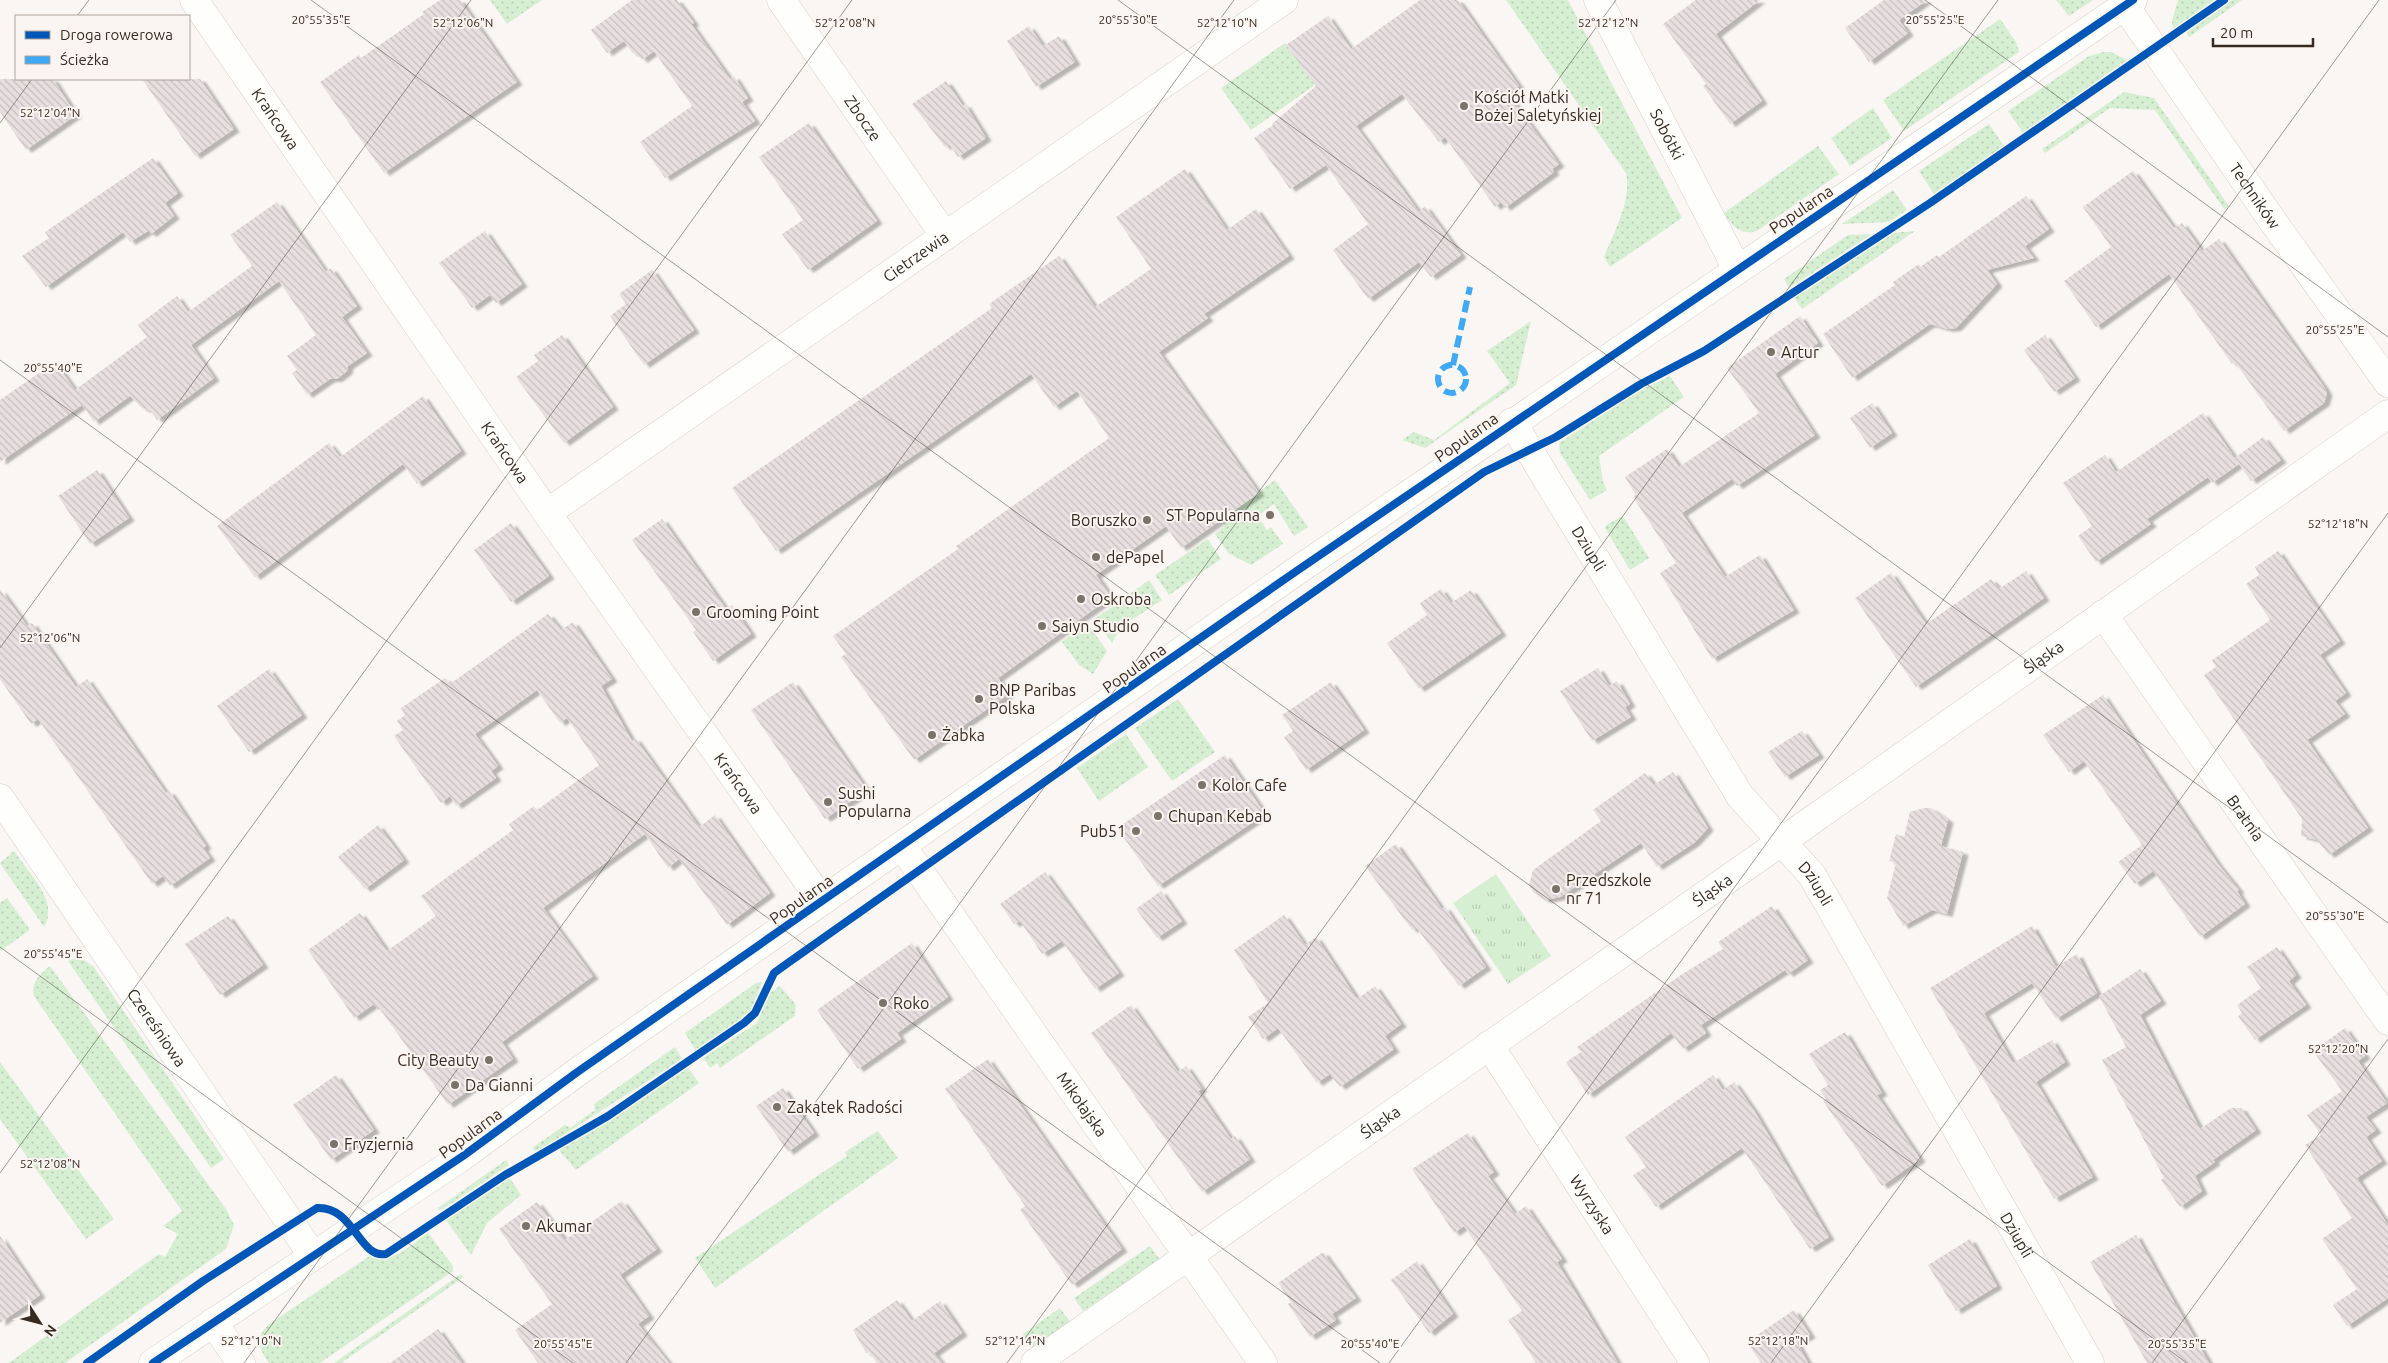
<svg xmlns="http://www.w3.org/2000/svg" width="2388" height="1363" font-family="Ubuntu,sans-serif">
<defs>
<pattern id="grass-dots" width="8" height="8" patternUnits="userSpaceOnUse" patternTransform="scale(1.25)"><rect width="8" height="8" fill="#d6efd3"/><path d="M2 2h.1M6 6h.1" fill="none" stroke="#b8cdb5" stroke-width="1.8" stroke-linecap="round"/></pattern>
<pattern id="park-tufts" width="24" height="20" patternUnits="userSpaceOnUse" patternTransform="scale(1.25)"><rect width="24" height="20" fill="#d6efd3"/><path d="M3 7l-1-3M5 7V3M7 7l1-3M15 17l-1-3M17 17v-4M19 17l1-3" fill="none" stroke="#b8cdb5"/></pattern>
<pattern id="building-back-hatch" width="6" height="6" patternUnits="userSpaceOnUse" patternTransform="scale(1.25)"><rect width="6" height="6" fill="#e8dfe0"/><path d="M-1 5l2 2M0 0l6 6M5-1l2 2" fill="none" stroke="#c8c0c0"/></pattern>
<filter id="shadow"><feDropShadow dx="5.5" dy="3" stdDeviation="1" flood-color="#0004"/></filter>
</defs>
<rect width="100%" height="100%" fill="#f9f6f3"/>
<g fill="url(#grass-dots)">
<path d="M490,0h52l-35,24z"/>
<path d="M1506,0h62l114,218 -72,49 -6,-10c10,-26 28,-56 22,-84z"/>
<path d="M2056,0h37l-24,16z"/>
<path d="M2178,0h37l-42,29 -1,-8z"/>
<path d="M2232,0h10l-53,37 -3,-5z"/>
<path d="M2000,19l16,23 3,10 -115,79 -21,-31z"/>
<path d="M1285,43l30,42 -64,45 -30,-42z"/>
<path d="M2104,52h7l16,8 -104,73 -15,-22 81,-55z"/>
<path d="M2124,92l30,6 75,108 -5,3 -69,-99 -45,-2 -65,45 -3,-4z"/>
<path d="M1873,108l19,30 -42,28 -19,-28z"/>
<path d="M1989,124l15,22 -70,48 -15,-23z"/>
<path d="M1818,146l21,28 -82,57c-16,5 -25,-5 -33,-18z"/>
<path d="M1893,190l14,20 -18,12 -47,2z"/>
<path d="M1915,231l-113,78 -8,-12 98,-64z"/>
<path d="M1872,234l-83,54 -5,-9 64,-44z"/>
<path d="M1531,321l-15,64 -91,63 -23,-8 12,-8 20,8 76,-57 -23,-32z"/>
<path d="M1670,376l14,21 -85,59 4,26 4,8 -17,10 -30,-47 -1,-10 79,-52z"/>
<path d="M1275,480l33,47 -14,9 -20,-32 -17,12 10,14 4,-3 12,17 -32,21 -23,-12 -13,-19 10,-8 -4,-6z"/>
<path d="M1623,516l26,42 -19,12 -25,-42 1,-3z"/>
<path d="M1208,539l13,20 -52,36 -14,-20z"/>
<path d="M1149,580l13,20 -41,27 -9,16 -17,-24z"/>
<path d="M1088,624l19,27 -14,23 -14,-9 -17,-23z"/>
<path d="M1178,699l37,53 -43,29 -37,-53z"/>
<path d="M1126,734l22,33 -49,34 -22,-33z"/>
<path d="M14,851c14,21 46,51 30,76l-44,-64z"/>
<path d="M7,898l23,32 -30,21v-48z"/>
<path d="M76,958l8,2 9,6 131,193 -13,9 -143,-207z"/>
<path d="M50,966l176,243 8,16 -8,24 -161,114h-56l150,-109 6,3 13,-23 -15,-8 19,-15 -148,-215c-4,-13 7,-23 16,-30z"/>
<path d="M762,982l-10,26 -8,10 -48,33 -11,-18 71,-50z"/>
<path d="M780,986l16,19 -1,11 -75,52 -3,-5 -7,5 -7,-10 54,-35 13,-30z"/>
<path d="M675,1047l7,12 -145,93 -5,-4 33,-23 5,3 25,-18 -1,-6z"/>
<path d="M0,1062l114,157 -28,20 -86,-120z"/>
<path d="M688,1068l11,15 -123,87 -17,-20z"/>
<path d="M878,1131l20,27 -183,130 -20,-30 152,-102 -2,-4z"/>
<path d="M506,1160l3,5 -69,46 -2,-3z"/>
<path d="M509,1177l12,18 -34,28 -16,32 -25,-35z"/>
<path d="M428,1233l25,33v5l-133,92h-51c-10,-15 -15,-23 -1,-38l103,-70c18,13 43,-13 57,-22z"/>
<path d="M1150,1246l10,14 -77,51 -9,-13z"/>
<path d="M461,1274l3,3 -123,86h-7z"/>
<path d="M1060,1308l10,14 -37,26 -10,-14z"/>
</g>
<path fill="url(#park-tufts)" d="M1496,874l55,82 -43,28 -55,-81z"/>
<g fill="url(#building-back-hatch)" filter="url(#shadow)">
<path d="M440,0h20l57,82 -133,91 -64,-91 39,-27 2,3 63,-44 -2,-2z"/>
<path d="M632,0h45l17,23 -3,1 39,55 4,-3 14,22 -6,4 13,19 -90,57 -25,-36 52,-36 -38,-55 -12,9 -6,-8 -3,2 -9,-13 -17,12 -16,-23z"/>
<path d="M1420,0h38l61,86 -11,8 51,70 -7,5 2,3 -49,36 -4,-6 -6,5 -50,-70 -6,5 -37,-48 -46,32 63,86 6,-6 36,49 -30,22 -12,-15 -51,37 -35,-49 35,-26 -42,-59 -36,24 -36,-51 19,-13 -1,-1 44,-38 -30,-41 42,-29 23,33z"/>
<path d="M1696,0h64l-44,34 46,67 -32,23 -27,-38 3,-2 -43,-60z"/>
<path d="M1884,0h43l-28,20 9,13 -39,29 -24,-34z"/>
<path d="M1029,26l14,20 16,-10 16,26 -39,25 -29,-46z"/>
<path d="M0,79h53l23,36 -50,35 -26,-38z"/>
<path d="M142,79h58l34,50 -39,27z"/>
<path d="M946,81l17,25 2,-2 21,34 -28,19 -9,-13 -4,3 -33,-43z"/>
<path d="M809,123l68,98 -69,49 -26,-36 21,-14 -44,-63z"/>
<path d="M153,158l25,35 -13,10 9,13 -23,18 -3,-3 -18,11 -7,-10 -77,55 -24,-31 27,-18 -4,-6z"/>
<path d="M1185,169l42,61 29,-21 33,47 -85,58 4,4 -49,34 100,141 -78,55 -15,-22 -70,49 15,22 -113,81 11,16 -95,66 -73,-103 5,-3 -13,-18 125,-87 -2,-3 153,-108 -32,-47 -23,16 -23,-33 -255,177 -44,-63 260,-180 -3,-4 70,-48 36,51 56,-38 -35,-52z"/>
<path d="M2133,171l41,57 8,-5 20,28 17,-12 105,148 3,6 -3,10 -40,28 -49,-69 -3,2 -63,-90 -73,53 -32,-46 47,-34 -28,-40z"/>
<path d="M2026,196l23,33 -24,17 9,12 -47,12 10,14 -41,44 -8,1 -18,-5 -78,54 -29,-44 72,-49 -2,-3 26,-18 1,3 17,-12 2,2z"/>
<path d="M277,202l49,70 5,-4 26,38 -15,11 25,36 -19,13 -1,5 -10,8h-7l-23,16 -15,-22 5,-3 -10,-14 29,-21 -37,-54 -88,64 23,33 -57,42 -6,-9 -9,-3 -12,-12 -36,26 -12,-17 -82,57v-62l55,-38 20,28 72,-53 -9,-12 39,-29 11,16 64,-46 -22,-31z"/>
<path d="M485,231l37,53 -26,19 -6,-8 -18,13 -33,-45z"/>
<path d="M652,270l42,60 -50,35 -34,-49 16,-12 -7,-10z"/>
<path d="M1800,316l18,27 -43,31 40,61 -78,51 -5,-7 -50,34 43,64 35,-22 34,55 -82,49 -52,-86 16,-10 -43,-66 3,-2 -11,-18 42,-28 12,18 80,-54 -32,-45z"/>
<path d="M562,335l51,72 -49,36 -48,-66 22,-16 -4,-6z"/>
<path d="M2045,335l30,43 -21,14 -30,-42z"/>
<path d="M423,396l38,55 -44,33 -14,-20 -148,113 -38,-51 112,-83 11,14z"/>
<path d="M1872,403l20,30 -22,15 -20,-30z"/>
<path d="M2203,413l34,48 -2,-3 28,-21 18,23 -30,21 -12,-17 -27,19 -4,-6 -61,42 4,5 -55,38 -18,-26 14,-10 -29,-43 42,-28 11,17z"/>
<path d="M97,470l32,48 -39,26 -32,-48z"/>
<path d="M662,519l64,90 6,-4 19,29 -38,27 -20,-29 3,-2 -64,-90z"/>
<path d="M511,523l38,53 -38,26 -37,-52z"/>
<path d="M2278,551l62,90 -20,14 26,38 -11,8 10,13 -38,26 61,88 -39,27 -12,-15 -16,-4 1,-17 -98,-144 12,-8 -4,-7 58,-40 -24,-36 13,-9 -4,-8z"/>
<path d="M2026,571l18,27 -128,89 -61,-89 36,-25 35,51 65,-45 8,10z"/>
<path d="M0,589l27,37 5,-3 44,64 11,-8 79,114 3,-2 37,55 -3,2 7,10 -40,28 -7,-10 -11,8 -114,-165 -7,5 -31,-45z"/>
<path d="M1441,589l10,14 20,-13 30,43 -82,56 -32,-46 40,-28 -7,-12z"/>
<path d="M548,614l13,16 12,-8 39,57 -11,7 31,55 3,-3 64,89 16,-12 55,78 -43,32 -48,-66 -11,9 -23,-34 -102,74 50,68 -91,66 11,17 -65,46 -68,-96 -2,1 -4,-6 -20,14 -46,-68 52,-37 27,38 49,-35 -15,-20 92,-66 -4,-6 25,-18 3,4 62,-45 -32,-47 -7,5 -23,-33 -62,44 23,32 -7,5 5,7 -40,28 -6,-10 -9,7 -47,-67 9,-6 -6,-9 8,-6 -4,-7 44,-30 5,6z"/>
<path d="M1598,668l11,18 8,-5 13,23 -5,3 6,10 -39,24 -32,-50z"/>
<path d="M269,669l33,46 -53,37 -32,-46z"/>
<path d="M793,682l74,108 -42,29 -74,-109z"/>
<path d="M1331,682l33,48 -58,40 -22,-33 9,-6 -11,-16z"/>
<path d="M2103,695l115,169 21,26 -2,1 8,13 -45,33 -47,-66 -18,13 -17,-22 24,-17 -58,-84 -15,11 -26,-37z"/>
<path d="M1802,731l17,24 -34,22 -17,-25z"/>
<path d="M1225,755l40,59 -107,72 -41,-58z"/>
<path d="M1673,772l35,56 -14,15 -37,24 -16,-24 -81,54 -15,3 -12,-8 -4,-7 4,-15 68,-49 -8,-11 52,-37 9,12z"/>
<path d="M1924,808h7l17,12 -7,26 22,6 -16,62 -15,-4 -29,16 -16,-28 9,-35 -7,-2 7,-27 8,3 6,-25z"/>
<path d="M378,825l26,35 -39,29 -27,-32z"/>
<path d="M1396,844l46,65 3,-2 41,60 -27,19 -43,-59 -4,3 -47,-64z"/>
<path d="M1045,872l74,101 -24,16 -33,-48 -20,13 -22,-33 -6,3 -14,-20z"/>
<path d="M1161,891l21,30 -25,17 -21,-29z"/>
<path d="M1772,906l36,54 -20,14 -3,-4 -84,55 5,8 -23,16 -12,-16 -83,62 -22,-33 15,-10 -4,-5 104,-72 42,-26 -5,-7z"/>
<path d="M1284,915l21,30 11,-8 41,62 18,-13 26,38 -16,12 9,13 -54,38 -10,-13 -13,9 -39,-55 -15,11 -15,-22 20,-14 -34,-53z"/>
<path d="M228,916l35,49 -43,30 -35,-51z"/>
<path d="M2032,926l24,41 21,-13 20,39 -41,26 -24,-36 -48,30 29,50 39,-23 13,22 -29,20 57,95 -39,22 -124,-211z"/>
<path d="M912,943l36,54 -51,36 4,6 -43,30 -41,-59z"/>
<path d="M2277,947l19,28 -7,6 17,24 -51,35 -17,-24 4,-3 -5,-8 24,-17 -14,-21z"/>
<path d="M2140,969l21,32 -21,14 60,114 31,-21h10l15,22 -43,30 2,2 -20,14 7,15 -22,16 -19,-27 3,-2 -62,-118 24,-13 -27,-51z"/>
<path d="M1131,1005l47,67 8,-6 16,23 -4,2 33,48 4,-3 15,23 -48,33 -111,-159z"/>
<path d="M2345,1028l20,28 -7,5 29,42 -21,14 10,13 -10,7 16,24 -25,17 31,47v73l-41,28 -14,-21 24,-16 -35,-50 30,-21 -47,-73 16,-10 -14,-20 35,-24 -29,-40z"/>
<path d="M1845,1032l37,61 -5,2 43,64 -38,27 -59,-85 3,-2 -6,-9 8,-5 -19,-31z"/>
<path d="M988,1059l134,190 -50,36 -52,-75 5,-4 -80,-117z"/>
<path d="M336,1075l38,55 -43,30 -38,-55z"/>
<path d="M1713,1075l10,15 11,-8 21,30 74,125 -19,12 -68,-101 -86,59 -23,-32 13,-8 -21,-30z"/>
<path d="M783,1088l31,45 -26,19 -32,-46z"/>
<path d="M1468,1133l26,39 -6,4 27,38 11,-8 36,53 -5,3 6,10 55,91h-82l-28,-43 14,-9 -58,-85 -10,7 -42,-64z"/>
<path d="M622,1201l35,48 -37,26 29,41 -11,8 31,39h-131l-23,-33 37,-26 -53,-75 38,-27 28,38z"/>
<path d="M2136,1235l23,41 50,87h-62l-57,-101z"/>
<path d="M0,1236l40,59 -40,28z"/>
<path d="M1970,1239l27,47 -41,25 -28,-46z"/>
<path d="M1323,1252l33,46 -24,16 4,6 -26,17 -22,-33 3,-2 -13,-19z"/>
<path d="M1417,1261l36,53 -24,19 -38,-53z"/>
<path d="M897,1300l15,21 28,-20 22,32 -28,20 8,10h-65l-8,-11 -3,1 -13,-23z"/>
<path d="M1794,1310l16,25 -13,8 11,20h-47l-14,-21z"/>
<path d="M438,1329l24,34h-72z"/>
</g>
<g fill="none" stroke-linecap="round" stroke-linejoin="round">
<defs>
<g id="minor">
<path id="s1" d="M194,0l353,513 275,388"/>
<path id="s2" d="M781,0l164,236"/>
<path id="s3" d="M1598,0l139,269"/>
<path id="s4" d="M1512,422l228,374 72,79 278,488"/>
<path id="s5" d="M547,513l737,-513"/>
<path id="s6" d="M2103,614l285,407"/>
<path id="s7" d="M0,798l313,458"/>
<path id="s8" d="M902,846l361,517"/>
<path id="s9" d="M1489,1045l206,318"/>
<path d="M213,1322l28,41"/>
<path id="s10" d="M1035,1363l746,-521 607,-428"/>
</g>
<g id="tertiary">
<path id="s11" d="M2125,6l142,207 121,170"/>
<path d="M153,1363l310,-207 113,-83 246,-172 476,-331 835,-570"/>
</g>
</defs>
<use href="#minor" stroke="#d8d0ca" stroke-width="29"/>
<use href="#tertiary" stroke="#d8d0ca" stroke-width="29"/>
<use href="#minor" stroke="#fefefd" stroke-width="28"/>
<use href="#tertiary" stroke="#fefefd" stroke-width="28"/>
<g stroke="#3fa9f5" stroke-width="6" stroke-dasharray="12 6" stroke-linecap="butt">
<path d="M1453,365l17,-78"/>
<circle cx="1452" cy="379" r="14"/>
</g>
<defs>
<g id="cycleway">
<path d="M87,1363l116,-82 114,-73c37,-2 42,51 69,46l119,-79 103,-59 136,-93 11,-10 19,-40 11,-8 699,-493 72,-35 85,-53 63,-33 226,-148 294,-203"/>
<path d="M153,1363l310,-207 113,-83 246,-172 476,-331 835,-570"/>
</g>
</defs>
<use href="#cycleway" stroke="#fbf5f1" stroke-width="11"/>
<use href="#cycleway" stroke="#0057b8" stroke-width="8"/>
</g>
<path fill="none" stroke="#362b22" stroke-width="1" stroke-opacity="0.45" d="M311,0l1876,1363M1118,0l1270,923M1925,0l463,337M77,16l12,-16M0,123l32,-44M0,360l1380,1003M0,648l471,-648M0,947l573,416M0,1173l852,-1173M244,1363l990,-1363M626,1363l990,-1363M1007,1363l991,-1363M1389,1363l990,-1363M1771,1363l617,-850M2152,1363l236,-324"/>
<g fill="#7a726b" stroke="#fbf5f1" stroke-width="2">
<circle cx="1464" cy="106" r="5"/>
<circle cx="1771" cy="352" r="5"/>
<circle cx="1270" cy="515" r="5"/>
<circle cx="1147" cy="520" r="5"/>
<circle cx="1096" cy="557" r="5"/>
<circle cx="1081" cy="599" r="5"/>
<circle cx="696" cy="612" r="5"/>
<circle cx="1042" cy="626" r="5"/>
<circle cx="979" cy="699" r="5"/>
<circle cx="932" cy="735" r="5"/>
<circle cx="1202" cy="785" r="5"/>
<circle cx="828" cy="802" r="5"/>
<circle cx="1158" cy="816" r="5"/>
<circle cx="1136" cy="831" r="5"/>
<circle cx="1556" cy="889" r="5"/>
<circle cx="883" cy="1003" r="5"/>
<circle cx="489" cy="1060" r="5"/>
<circle cx="455" cy="1085" r="5"/>
<circle cx="777" cy="1107" r="5"/>
<circle cx="334" cy="1144" r="5"/>
<circle cx="526" cy="1226" r="5"/>
</g>
<g text-anchor="middle" stroke-width="4" stroke-linejoin="round" paint-order="stroke">
<g font-size="16" fill="#362b22" stroke="#fbf5f1" text-anchor="start">
<text x="1474" y="103">Kościół Matki<tspan x="1474" dy="18">Bożej Saletyńskiej</tspan></text>
<text x="1781" y="358">Artur</text>
<text x="1260" y="521" text-anchor="end">ST Popularna</text>
<text x="1137" y="526" text-anchor="end">Boruszko</text>
<text x="1106" y="563">dePapel</text>
<text x="1091" y="605">Oskroba</text>
<text x="706" y="618">Grooming Point</text>
<text x="1052" y="632">Saiyn Studio</text>
<text x="989" y="696">BNP Paribas<tspan x="989" dy="18">Polska</tspan></text>
<text x="942" y="741">Żabka</text>
<text x="1212" y="791">Kolor Cafe</text>
<text x="838" y="799">Sushi<tspan x="838" dy="18">Popularna</tspan></text>
<text x="1168" y="822">Chupan Kebab</text>
<text x="1126" y="837" text-anchor="end">Pub51</text>
<text x="1566" y="886">Przedszkole<tspan x="1566" dy="18">nr 71</tspan></text>
<text x="893" y="1009">Roko</text>
<text x="479" y="1066" text-anchor="end">City Beauty</text>
<text x="465" y="1091">Da Gianni</text>
<text x="787" y="1113">Zakątek Radości</text>
<text x="344" y="1150">Fryzjernia</text>
<text x="536" y="1232">Akumar</text>
</g>
<g font-size="16" fill="#362b22" stroke="#fbf5f1">
<text dy="6" stroke="none"><textPath href="#s2" startOffset="144">Zbocze</textPath></text>
<text dy="6" stroke="none"><textPath href="#s1" startOffset="144">Krańcowa</textPath></text>
<text dy="6" stroke="none"><textPath href="#s3" startOffset="151">Sobótki</textPath></text>
<text dy="6" stroke="none"><textPath href="#s11" startOffset="230">Techników</textPath></text>
<text transform="translate(1801 209) rotate(-34)" y="6">Popularna</text>
<text dy="6" stroke="none"><textPath href="#s5" startOffset="449">Cietrzewia</textPath></text>
<text transform="translate(1466 437) rotate(-35)" y="6">Popularna</text>
<text dy="6" stroke="none"><textPath href="#s1" startOffset="549">Krańcowa</textPath></text>
<text dy="6" stroke="none"><textPath href="#s4" startOffset="148">Dziupli</textPath></text>
<text dy="6" stroke="none"><textPath href="#s10" startOffset="1231">Śląska</textPath></text>
<text transform="translate(1134 668) rotate(-35)" y="6">Popularna</text>
<text dy="6" stroke="none"><textPath href="#s1" startOffset="954">Krańcowa</textPath></text>
<text dy="6" stroke="none"><textPath href="#s6" startOffset="249">Bratnia</textPath></text>
<text dy="6" stroke="none"><textPath href="#s4" startOffset="554">Dziupli</textPath></text>
<text dy="6" stroke="none"><textPath href="#s10" startOffset="826">Śląska</textPath></text>
<text transform="translate(801 899) rotate(-35)" y="6">Popularna</text>
<text dy="6" stroke="none"><textPath href="#s7" startOffset="278">Czereśniowa</textPath></text>
<text dy="6" stroke="none"><textPath href="#s8" startOffset="315">Mikołajska</textPath></text>
<text dy="6" stroke="none"><textPath href="#s10" startOffset="421">Śląska</textPath></text>
<text transform="translate(470 1133) rotate(-36)" y="6">Popularna</text>
<text dy="6" stroke="none"><textPath href="#s9" startOffset="190">Wyrzyska</textPath></text>
<text dy="6" stroke="none"><textPath href="#s4" startOffset="959">Dziupli</textPath></text>
</g>
</g>
<g font-size="12" text-anchor="middle" fill="#362b22" stroke="#fbf5f1" stroke-width="4" stroke-linejoin="round" paint-order="stroke">
<text x="321" y="24">20°55'35"E</text>
<text x="1128" y="24">20°55'30"E</text>
<text x="1935" y="24">20°55'25"E</text>
<text x="463" y="27">52°12'06"N</text>
<text x="845" y="27">52°12'08"N</text>
<text x="1227" y="27">52°12'10"N</text>
<text x="1608" y="27">52°12'12"N</text>
<text x="50" y="117">52°12'04"N</text>
<text x="2335" y="334">20°55'25"E</text>
<text x="53" y="372">20°55'40"E</text>
<text x="2338" y="528">52°12'18"N</text>
<text x="50" y="642">52°12'06"N</text>
<text x="2335" y="920">20°55'30"E</text>
<text x="53" y="958">20°55'45"E</text>
<text x="2338" y="1053">52°12'20"N</text>
<text x="50" y="1168">52°12'08"N</text>
<text x="251" y="1345">52°12'10"N</text>
<text x="1015" y="1345">52°12'14"N</text>
<text x="1778" y="1345">52°12'18"N</text>
<text x="563" y="1348">20°55'45"E</text>
<text x="1370" y="1348">20°55'40"E</text>
<text x="2177" y="1348">20°55'35"E</text>
</g>
<rect x="15" y="15" width="175" height="65" fill="#fbf5f1" stroke="#aca49e"/>
<rect x="25" y="31" width="25" height="8" fill="#0057b8" stroke="#aca49e"/>
<text x="60" y="40" font-size="15" fill="#362b22">Droga rowerowa</text>
<rect x="25" y="56" width="25" height="8" fill="#3fa9f5" stroke="#aca49e"/>
<text x="60" y="65" font-size="15" fill="#362b22">Ścieżka</text>
<g transform="translate(40 1323) rotate(126)" stroke="#fbf5f1" stroke-width="4" paint-order="stroke">
<path d="M0-4L9 19L0 12L-9 19Z" fill="#362b22"/>
<text y="-8" font-size="14" font-weight="bold" text-anchor="middle" fill="#362b22">N</text>
</g>
<path d="M2213 38v8h100v-8" fill="none" stroke="#362b22" stroke-width="2.5"/>
<text x="2220" y="38" font-size="15" fill="#362b22" stroke="#fbf5f1" stroke-width="4" paint-order="stroke">20 m</text>
</svg>
